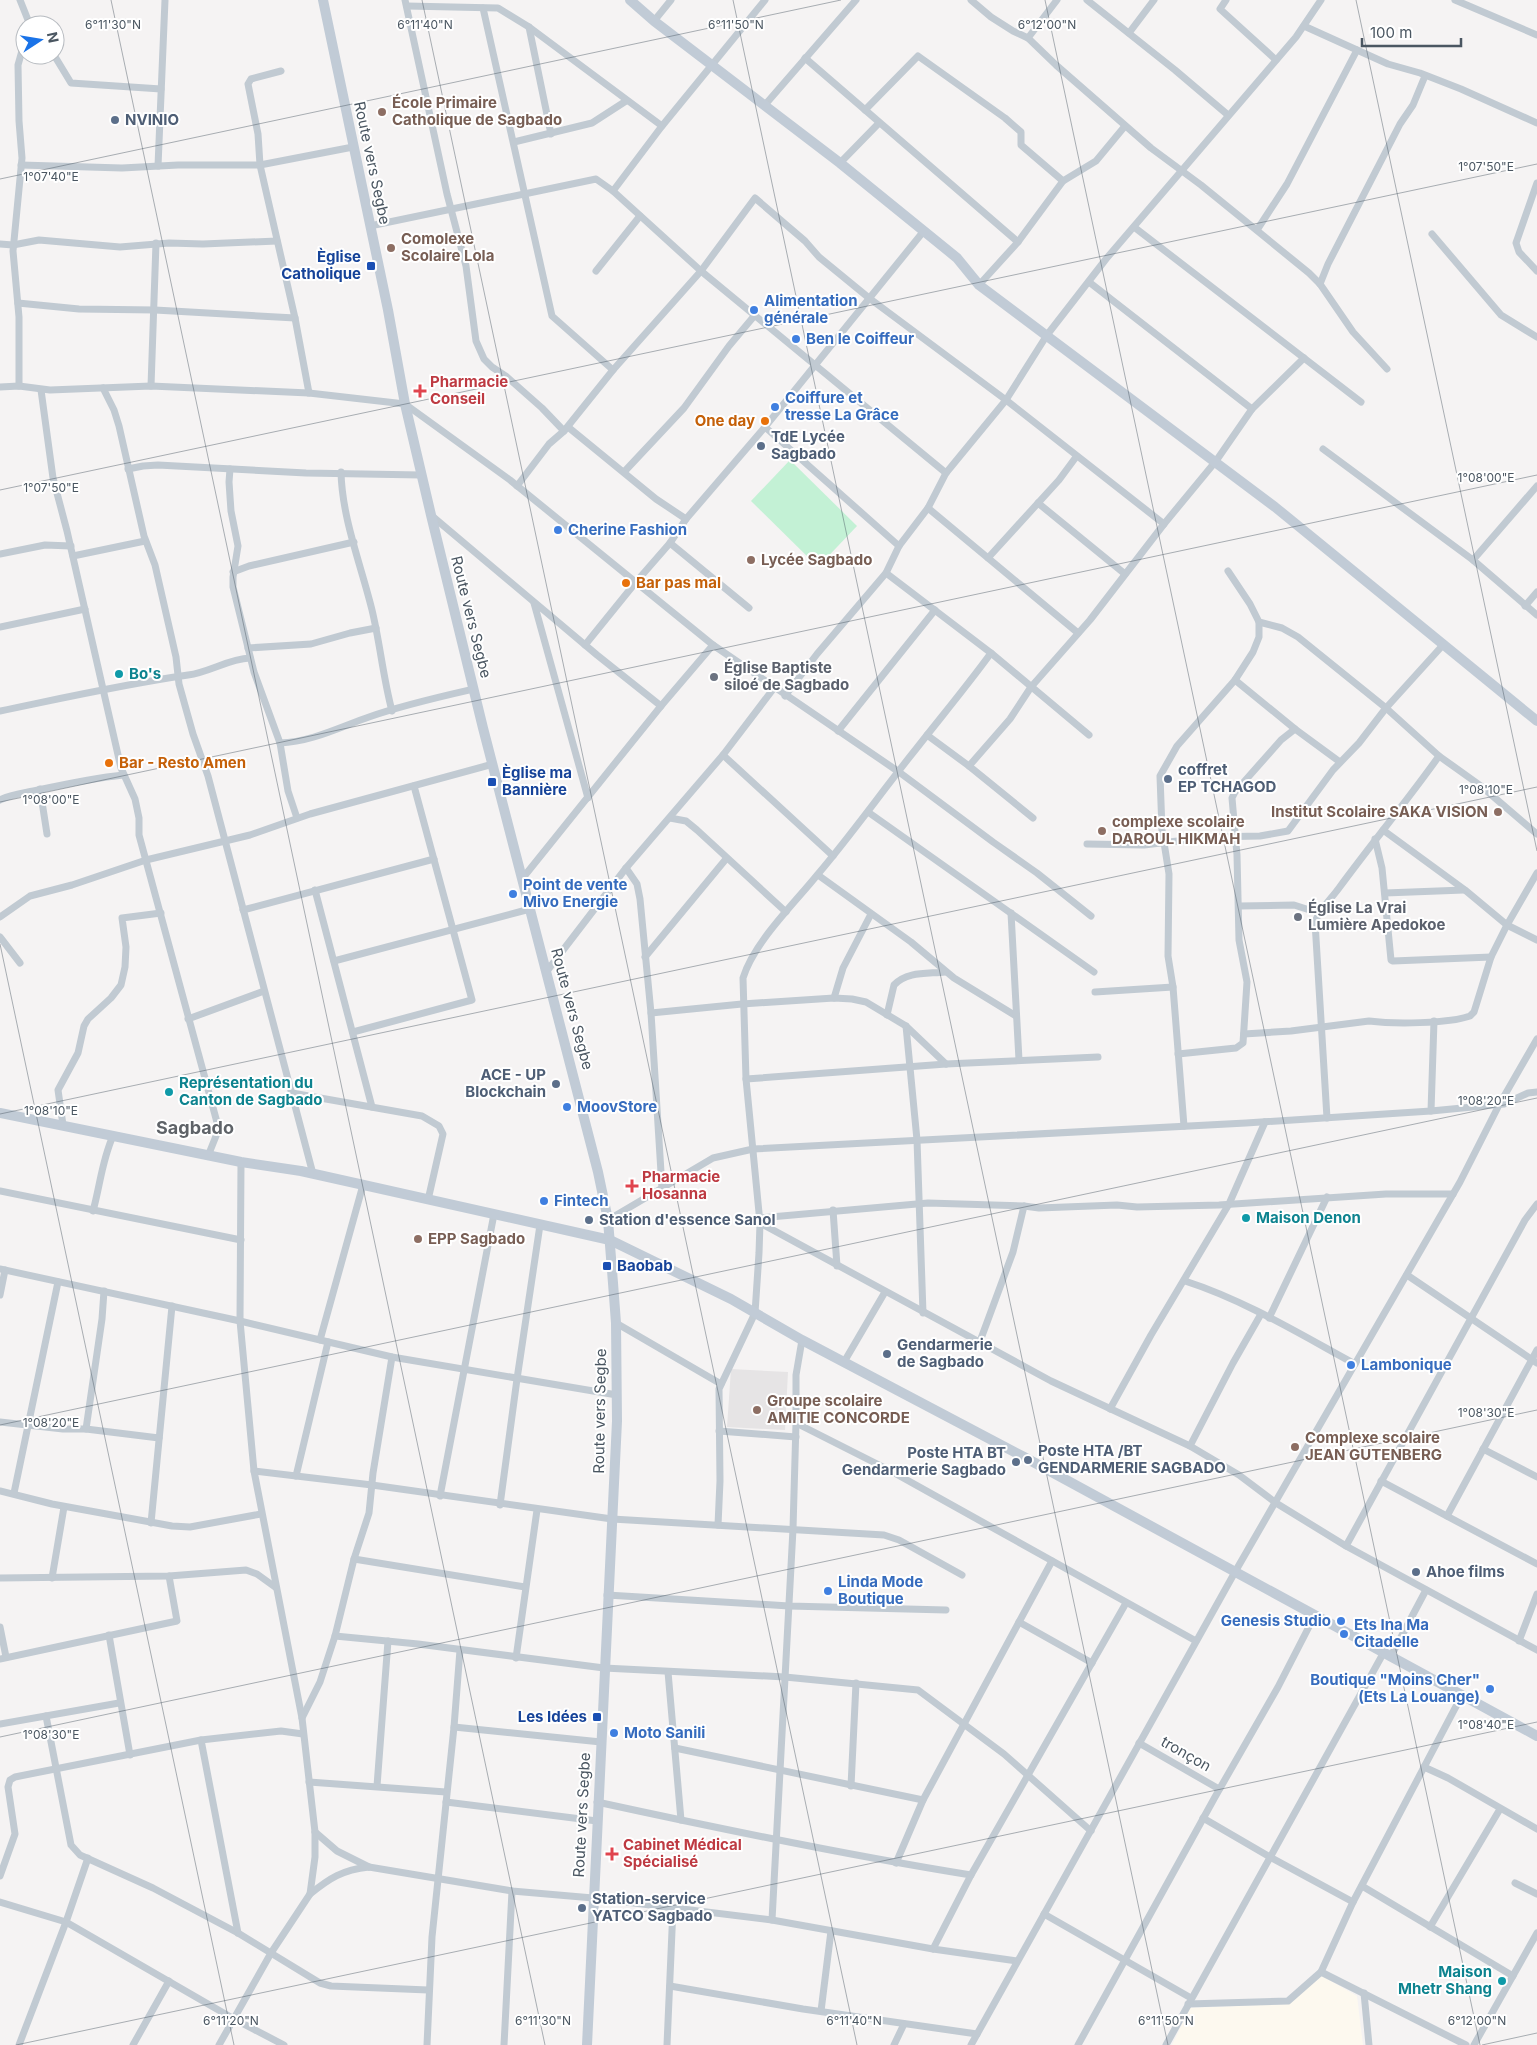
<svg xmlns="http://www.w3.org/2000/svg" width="1537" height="2045" font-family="Inter,sans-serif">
<rect width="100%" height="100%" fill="#f5f3f3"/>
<path fill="#fdf9ef" d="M1322,1976l35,20 6,49h-191l18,-37 97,-4z"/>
<path fill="#e6e4e5" d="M731,1369l57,3 -3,58 -58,-3z"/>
<path fill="#c3f1d5" d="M790,460l67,66 -39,41 -67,-66z"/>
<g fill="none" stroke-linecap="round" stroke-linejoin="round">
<g stroke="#c1cad2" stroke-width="7">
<path d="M20,0l10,25"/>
<path d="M405,0l42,194 19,72 10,75 8,18 8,8 15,10 35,31 22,23 49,-61 88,-99 54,-73 50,43 14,16 50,41 137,102 158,124"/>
<path d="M971,0l20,17 22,14 15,7 28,27 95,83 50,37 108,88 11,11 33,48 34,37"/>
<path d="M1087,0l88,70 53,45"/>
<path d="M1226,0l-6,9 56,51"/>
<path d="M1455,0l82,35"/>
<path d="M407,6l91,2 31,19 133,99"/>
<path d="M483,8l69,308 61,54"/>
<path d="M654,21l17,-21"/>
<path d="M1304,26l84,38 32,9 41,16 76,34"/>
<path d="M529,27l22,107"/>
<path d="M1129,33l25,-33"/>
<path d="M1028,38l29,-38"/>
<path d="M54,55l17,28 90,6"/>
<path d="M805,58l213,184"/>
<path d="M281,71l-30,8 -3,5 10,50 2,31 35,153 14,75"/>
<path d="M764,106l92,-106"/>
<path d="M865,110l53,-54 87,62 16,14v13l42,36"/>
<path d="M514,142l78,-19 34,-22"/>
<path d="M840,163l39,-40"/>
<path d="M21,165l101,3 56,-3h82l93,-18"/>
<path d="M158,166l7,-166"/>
<path d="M1537,183l-21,60 3,9 18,19"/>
<path d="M613,191l49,-65 103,-126"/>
<path d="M370,226l226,-47 17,12 88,80 245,202"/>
<path d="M1134,227l227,175"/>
<path d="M1257,230l30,-46 70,-134"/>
<path d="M1432,234l69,81 36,22"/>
<path d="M0,244l13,1 26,-5 81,7 49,-4 34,1 74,-3"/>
<path d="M596,271l44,-55"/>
<path d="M1089,282l163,127"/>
<path d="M1320,284l8,-20 72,-140 13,-19 12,-29"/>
<path d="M979,285l39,-43 45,-61 33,-20 29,-35"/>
<path d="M18,303l61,6 76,1 140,8"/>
<path d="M19,386v-69l-6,-66 9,-93 -3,-37 -1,-56 7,-25"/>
<path d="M151,386l5,-143"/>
<path d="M0,387l19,-1 31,4 101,-4 158,7 96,11 105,76 203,165 186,127 94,70 44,31 54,43"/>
<path d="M103,388l11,22 5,16 25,110 11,29 21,92 3,27 14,50 15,42 105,398"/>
<path d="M41,390l12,88 14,53 54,237 14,31 4,19v17l79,291v5l-10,25"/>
<path d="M568,427l88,72 30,20"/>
<path d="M765,427l134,119"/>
<path d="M1323,449l150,111 64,55"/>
<path d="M128,469l15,-3 15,-1 148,8 115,2"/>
<path d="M230,469l-1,13 2,29 7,35 -5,31v10l21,85 26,71 8,48 9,27"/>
<path d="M341,472c1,46 20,93 31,138 8,33 11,67 20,101"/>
<path d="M624,472l60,-64 45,-62 26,-31"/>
<path d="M517,486l32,-42 15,-13"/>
<path d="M1038,503l87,71"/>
<path d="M928,508l150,125"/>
<path d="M432,516l165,139 64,51"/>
<path d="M670,543l79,65"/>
<path d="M0,554l45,-9 26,1"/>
<path d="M73,556l72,-15"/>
<path d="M988,558l71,-78 17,-23"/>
<path d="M1473,560l64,-74"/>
<path d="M1228,571l22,33 9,18 23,6 16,9 88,71 53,48 42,30 56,48"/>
<path d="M233,572l16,-6 105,-24"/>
<path d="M886,573l105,80 98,82"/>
<path d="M534,603l54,195"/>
<path d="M1525,606l12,-14"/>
<path d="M0,627l85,-18"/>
<path d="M585,645l51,-63 34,-39 16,-24 79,-92 158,-195"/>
<path d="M248,648l63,-4 39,-11 26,-5"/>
<path d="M1235,680l60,49 45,33"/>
<path d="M785,696l32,-42 69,-81 13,-27 29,-38 18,-35 60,-73 41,-65 59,-76 190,-222 25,-37"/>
<path d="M0,711c63,-13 125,-27 188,-36 22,-3 40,-16 62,-17"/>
<path d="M838,731l97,-121"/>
<path d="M927,735l42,31 64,52"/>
<path d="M280,743c31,-1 60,-16 89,-26 34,-12 70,-20 105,-28"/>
<path d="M723,755l110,101"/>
<path d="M969,766l41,-47 21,-32 59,-67 74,-96 52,-63 36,-52 52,-51"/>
<path d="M40,789l7,45"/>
<path d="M0,800c11,-6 25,-7 38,-10 28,-6 56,-12 85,-15"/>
<path d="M868,812l226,160"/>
<path d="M670,818l16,3 11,9 89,82"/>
<path d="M1383,830l82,60 42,35 30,15"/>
<path d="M1375,839l7,29 9,92 2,1 98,-4"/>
<path d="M1087,844l57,1 67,-8 49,-1 28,-5 45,-61 26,-27 27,-35 57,-63"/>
<path d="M626,868l11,16 3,15 11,114 11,175"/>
<path d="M818,875l93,67 43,36 62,38"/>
<path d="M522,879l139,-173 52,-61"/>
<path d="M315,890l57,217"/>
<path d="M1385,893l79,-3"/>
<path d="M1239,906l55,-1 25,8"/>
<path d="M243,910l191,-51"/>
<path d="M1011,913l8,147"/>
<path d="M0,917l30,-21 42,-11 74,-25 104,-25 60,-21 183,-50"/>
<path d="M0,937l20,26"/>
<path d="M645,957l81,-98"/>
<path d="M334,961l196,-52"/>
<path d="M547,971l79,-103 97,-113 51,-67"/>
<path d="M1095,992l78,-5"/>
<path d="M834,998l9,-30 28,-54"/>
<path d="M651,1013l91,-9 92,-6 18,1 14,3 40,24 40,38"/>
<path d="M887,1015l7,-30c13,-14 34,-11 51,-13"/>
<path d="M188,1019l76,-28"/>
<path d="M906,1026l11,114 6,173"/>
<path d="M353,1032l119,-32 -58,-214"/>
<path d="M1244,1034l47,-3 78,-10c24,3 78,3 101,-5l4,-4 17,-55 16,-32 30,-52"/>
<path d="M1178,1054l58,-6 7,-5 4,-61 -8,-42 -2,-85 -5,-57 3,-6 46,-52 14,-11"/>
<path d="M746,1079l200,-15 152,-7"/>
<path d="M292,1093l130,23 17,10 4,8 -15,66"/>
<path d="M1431,1111l3,-90"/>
<path d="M1327,1118l-12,-196c5,-13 16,-23 24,-34 33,-45 68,-87 100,-132"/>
<path d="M63,1125l-5,-35 20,-37 6,-27 4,-7 23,-21 10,-13 4,-18 1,-20 -4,-29 39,-5"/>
<path d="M1184,1126l-11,-139 -5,-31 1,-82 -7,-44 -2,-54 17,-30 58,-66 18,-28 6,-15v-15"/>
<path d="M0,1191l241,49"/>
<path d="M833,1210l4,56"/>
<path d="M93,1211c7,-25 9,-51 20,-75"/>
<path d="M759,1218l169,-15 96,3 15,2 78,-3 20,2 82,-2 167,-11h67"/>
<path d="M608,1220l105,-62 40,-9 493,-26 185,-12 73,-7 24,-11 9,-1"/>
<path d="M760,1223l291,158 139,65 49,29 37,28 70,43 191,104"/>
<path d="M0,1269l240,52 152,36 225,38"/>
<path d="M1407,1275l130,88"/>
<path d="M1185,1281c59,19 115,53 170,83"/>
<path d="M0,1295l5,-25"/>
<path d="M1269,1318l58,-121"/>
<path d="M616,1323l105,61"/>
<path d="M320,1340l43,-155"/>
<path d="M979,1344l34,-92 11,-46"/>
<path d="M844,1362l41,-70"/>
<path d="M1110,1409l41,-74 78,-131 36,-82"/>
<path d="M0,1422l63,7h23l73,9"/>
<path d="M796,1423l93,47 307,171"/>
<path d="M86,1429l16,-110 2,-28"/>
<path d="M719,1431l77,6"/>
<path d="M1190,1446l43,-83 28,-49"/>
<path d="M1483,1449l54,28"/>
<path d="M254,1471l118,14 240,34 272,16 15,5 63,35"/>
<path d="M296,1476l32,-134"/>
<path d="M1381,1481l156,83"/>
<path d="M0,1491l52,13 120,22 18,1 71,-13"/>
<path d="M14,1493l44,-211"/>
<path d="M440,1496l54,-282"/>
<path d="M500,1505l17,-126 23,-154"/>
<path d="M1447,1516l90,-166"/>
<path d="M151,1523l21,-217"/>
<path d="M718,1525l2,-44 -1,-92 36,-76 4,-60 1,-30 -14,-144 -3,-101c11,-36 51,-74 75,-104 34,-40 65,-84 98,-125 25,-32 51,-63 75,-96"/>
<path d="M1346,1546l179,-326 12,-16"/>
<path d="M354,1559l171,28"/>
<path d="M0,1578l169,-2 77,-6 11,4 18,13"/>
<path d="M52,1578l12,-71"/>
<path d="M607,1595l182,11 157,4"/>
<path d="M1019,1622l73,41"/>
<path d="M0,1627l6,30"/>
<path d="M109,1635l21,120"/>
<path d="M335,1636l83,8 186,24 181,9 133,13 86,64 87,77"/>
<path d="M1519,1641l18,-47"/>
<path d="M1391,1656l35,-66"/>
<path d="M516,1658l21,-148"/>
<path d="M0,1659l177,-38 -8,-45"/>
<path d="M668,1672l13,148"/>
<path d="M46,1716l25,129 9,10 73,33 85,45 82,50 11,3 97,4"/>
<path d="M302,1718l18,-36 15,-46 19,-77 15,-46 4,-40 19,-116"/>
<path d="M0,1724l119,-21"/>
<path d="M454,1727l147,15"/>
<path d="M201,1740l37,193"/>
<path d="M1139,1743l80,46"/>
<path d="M675,1748l248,52"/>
<path d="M1424,1767l24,11 89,51"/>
<path d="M309,1782l137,10"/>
<path d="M377,1786l11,-145"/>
<path d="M851,1786l5,-103"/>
<path d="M446,1802l151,19"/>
<path d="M597,1802c124,27 248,53 374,73"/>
<path d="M1203,1818l67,39 83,45"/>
<path d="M315,1832l22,19 32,16"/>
<path d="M896,1863l27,-63 129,-239"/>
<path d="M0,1876l15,-42 -7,-47 2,-7 5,-3 186,-37 80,-9 22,3"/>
<path d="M1515,1883l22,11"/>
<path d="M1362,1886l151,90"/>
<path d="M310,1894c20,-16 32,-24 59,-27l143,24 81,7 179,22 161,29 84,12"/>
<path d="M0,1902l66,20 168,97 50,26"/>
<path d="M1044,1914l147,84"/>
<path d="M772,1920l21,-391 3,-106v-48l6,-35"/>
<path d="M1430,1927l70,-118"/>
<path d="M933,1949l38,-74 155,-272"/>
<path d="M1321,1972l145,73"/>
<path d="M670,1986l133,23 174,25"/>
<path d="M1364,1993l5,52"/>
<path d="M1188,2004l100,-3 33,-29 32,-70 109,-207"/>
<path d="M821,2011l10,-80"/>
<path d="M19,2045l47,-123 22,-64"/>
<path d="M133,2045l36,-64"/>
<path d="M219,2045l52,-92 39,-59 5,-37v-25l-13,-114 -48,-247 -14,-150 1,-159"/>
<path d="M427,2045l5,-108 22,-210 6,-77"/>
<path d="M504,2045l8,-154"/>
<path d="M667,2045l6,-137"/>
<path d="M894,2045l10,-21"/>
<path d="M971,2045l264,-473 225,-390 39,-77 38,-66"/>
<path d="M1078,2045l137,-248 63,-110 37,-72"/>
<path d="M1166,2045l218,-393"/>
<path d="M1474,2045l63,-112"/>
</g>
<g stroke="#c1cbd6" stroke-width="10">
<path d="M323,0l65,310 17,94 26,111 52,213 115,444 10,48 5,63 3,40 1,98 -30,624"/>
<path d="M630,0l24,21 186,142 117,95 22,27 296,222 262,214"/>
<path d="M0,1113l241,49 60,9 309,69 121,59 71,41 222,117 513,279"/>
</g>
</g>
<path fill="none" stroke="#4a5661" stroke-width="1" stroke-opacity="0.45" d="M111,0l434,2045M422,0l435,2045M733,0l435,2045M1045,0l435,2045M1356,0l181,851M0,179l841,-179M0,490l1537,-326M0,802l1537,-327M0,944l234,1101M0,1114l1537,-327M0,1425l1537,-327M0,1737l1537,-327M16,2045l1521,-323M1482,2045l55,-12"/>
<g fill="#8d6e63" stroke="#fff" stroke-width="2">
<circle cx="382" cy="112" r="5"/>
<circle cx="391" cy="248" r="5"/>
<circle cx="751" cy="560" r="5"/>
<circle cx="1498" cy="812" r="5"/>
<circle cx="1102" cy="831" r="5"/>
<circle cx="418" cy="1239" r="5"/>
<circle cx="757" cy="1410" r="5"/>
<circle cx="1295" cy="1447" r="5"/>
</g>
<g fill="#5c6f8a" stroke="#fff" stroke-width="2">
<circle cx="115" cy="120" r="5"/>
<circle cx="761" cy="446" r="5"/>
<circle cx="1168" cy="779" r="5"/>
<circle cx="556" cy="1084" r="5"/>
<circle cx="589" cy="1220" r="5"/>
<circle cx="887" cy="1354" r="5"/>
<circle cx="1028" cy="1460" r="5"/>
<circle cx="1016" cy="1462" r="5"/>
<circle cx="1416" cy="1572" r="5"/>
<circle cx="582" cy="1908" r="5"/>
</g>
<g fill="#1a4fb4" stroke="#fff" stroke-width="2">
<rect x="366" y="261" width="10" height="10" rx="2.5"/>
<rect x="487" y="777" width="10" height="10" rx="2.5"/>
<rect x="602" y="1261" width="10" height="10" rx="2.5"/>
<rect x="592" y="1712" width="10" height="10" rx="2.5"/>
</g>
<g fill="#3f7fe0" stroke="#fff" stroke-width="2">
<circle cx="754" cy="310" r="5"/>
<circle cx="796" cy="339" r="5"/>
<circle cx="775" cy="407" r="5"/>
<circle cx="558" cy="530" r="5"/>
<circle cx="513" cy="894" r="5"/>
<circle cx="567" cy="1107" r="5"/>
<circle cx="544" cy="1201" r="5"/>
<circle cx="1351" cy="1365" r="5"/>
<circle cx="828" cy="1591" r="5"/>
<circle cx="1341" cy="1621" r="5"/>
<circle cx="1344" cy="1634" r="5"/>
<circle cx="1490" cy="1689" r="5"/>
<circle cx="614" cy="1733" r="5"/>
</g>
<g fill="#e0444e" stroke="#fff" stroke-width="2">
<path d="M417.5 383.5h5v5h5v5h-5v5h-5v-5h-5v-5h5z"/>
<path d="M629.5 1178.5h5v5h5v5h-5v5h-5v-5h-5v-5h5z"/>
<path d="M609.5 1846.5h5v5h5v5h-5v5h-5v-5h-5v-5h5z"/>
</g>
<g fill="#e8710a" stroke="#fff" stroke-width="2">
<circle cx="765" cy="421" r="5"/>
<circle cx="626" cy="583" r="5"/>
<circle cx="109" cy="763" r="5"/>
</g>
<g fill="#0f9aa8" stroke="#fff" stroke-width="2">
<circle cx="119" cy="674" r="5"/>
<circle cx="169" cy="1092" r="5"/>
<circle cx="1246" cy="1218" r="5"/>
<circle cx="1502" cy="1981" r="5"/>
</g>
<g fill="#6b7280" stroke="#fff" stroke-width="2">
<circle cx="714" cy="677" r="5"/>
<circle cx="1298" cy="917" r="5"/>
</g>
<g text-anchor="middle" stroke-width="4" stroke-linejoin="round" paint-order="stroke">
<g font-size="15" font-weight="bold" fill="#785e54" stroke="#fff" text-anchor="start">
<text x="392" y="108">École Primaire<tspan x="392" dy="17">Catholique de Sagbado</tspan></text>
<text x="401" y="244">Comolexe<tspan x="401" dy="17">Scolaire Lola</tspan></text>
<text x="761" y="565">Lycée Sagbado</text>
<text x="1488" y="817" text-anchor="end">Institut Scolaire SAKA VISION</text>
<text x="1112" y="827">complexe scolaire<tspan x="1112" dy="17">DAROUL HIKMAH</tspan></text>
<text x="428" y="1244">EPP Sagbado</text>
<text x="767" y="1406">Groupe scolaire<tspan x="767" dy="17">AMITIE CONCORDE</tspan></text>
<text x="1305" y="1443">Complexe scolaire<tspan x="1305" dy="17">JEAN GUTENBERG</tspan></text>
</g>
<g font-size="15" font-weight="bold" fill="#4e5e75" stroke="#fff" text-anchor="start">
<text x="125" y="125">NVINIO</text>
<text x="771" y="442">TdE Lycée<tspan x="771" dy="17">Sagbado</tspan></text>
<text x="1178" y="775">coffret<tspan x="1178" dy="17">EP TCHAGOD</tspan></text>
<text x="546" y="1080" text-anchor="end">ACE - UP<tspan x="546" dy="17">Blockchain</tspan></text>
<text x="599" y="1225">Station d'essence Sanol</text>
<text x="897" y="1350">Gendarmerie<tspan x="897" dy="17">de Sagbado</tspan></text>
<text x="1038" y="1456">Poste HTA /BT<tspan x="1038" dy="17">GENDARMERIE SAGBADO</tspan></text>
<text x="1006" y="1458" text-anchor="end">Poste HTA BT<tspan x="1006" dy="17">Gendarmerie Sagbado</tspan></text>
<text x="1426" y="1577">Ahoe films</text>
<text x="592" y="1904">Station-service<tspan x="592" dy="17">YATCO Sagbado</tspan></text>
</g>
<g font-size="15" fill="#4a5661" stroke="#fff">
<text transform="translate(372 163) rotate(78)" y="5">Route vers Segbe</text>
<text transform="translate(471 617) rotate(76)" y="5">Route vers Segbe</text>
<text transform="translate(572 1009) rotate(75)" y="5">Route vers Segbe</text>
<text transform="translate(600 1411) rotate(-89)" y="5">Route vers Segbe</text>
<text transform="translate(1186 1754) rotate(30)" y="5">tronçon</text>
<text transform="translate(582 1815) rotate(-87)" y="5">Route vers Segbe</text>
</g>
<g font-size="15" font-weight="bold" fill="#164399" stroke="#fff" text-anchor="end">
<text x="361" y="262">Èglise<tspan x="361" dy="17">Catholique</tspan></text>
<text x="502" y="778" text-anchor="start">Èglise ma<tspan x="502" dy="17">Bannière</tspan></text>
<text x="617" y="1271" text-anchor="start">Baobab</text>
<text x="587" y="1722">Les Idées</text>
</g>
<g font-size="15" font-weight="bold" fill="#366cbe" stroke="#fff" text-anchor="start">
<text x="764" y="306">Alimentation<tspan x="764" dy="17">générale</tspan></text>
<text x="806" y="344">Ben le Coiffeur</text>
<text x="785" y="403">Coiffure et<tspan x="785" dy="17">tresse La Grâce</tspan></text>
<text x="568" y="535">Cherine Fashion</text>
<text x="523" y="890">Point de vente<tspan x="523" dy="17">Mivo Energie</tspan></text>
<text x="577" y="1112">MoovStore</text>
<text x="554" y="1206">Fintech</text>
<text x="1361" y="1370">Lambonique</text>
<text x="838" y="1587">Linda Mode<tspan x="838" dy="17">Boutique</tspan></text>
<text x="1331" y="1626" text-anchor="end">Genesis Studio</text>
<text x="1354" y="1630">Ets Ina Ma<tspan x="1354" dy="17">Citadelle</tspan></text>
<text x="1480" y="1685" text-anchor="end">Boutique "Moins Cher"<tspan x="1480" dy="17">(Ets La Louange)</tspan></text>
<text x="624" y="1738">Moto Sanili</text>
</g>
<g font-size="15" font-weight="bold" fill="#be3a42" stroke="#fff" text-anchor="start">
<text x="430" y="387">Pharmacie<tspan x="430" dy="17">Conseil</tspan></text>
<text x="642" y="1182">Pharmacie<tspan x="642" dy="17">Hosanna</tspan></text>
<text x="623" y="1850">Cabinet Médical<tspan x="623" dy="17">Spécialisé</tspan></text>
</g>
<g font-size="15" font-weight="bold" fill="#c56008" stroke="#fff" text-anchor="start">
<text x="755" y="426" text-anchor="end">One day</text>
<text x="636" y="588">Bar pas mal</text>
<text x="119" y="768">Bar - Resto Amen</text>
</g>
<g font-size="15" font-weight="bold" fill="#5b616d" stroke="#fff" text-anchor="start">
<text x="724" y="673">Église Baptiste<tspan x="724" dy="17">siloé de Sagbado</tspan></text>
<text x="1308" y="913">Église La Vrai<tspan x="1308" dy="17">Lumière Apedokoe</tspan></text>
</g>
<g font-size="15" font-weight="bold" fill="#0d838f" stroke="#fff" text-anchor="start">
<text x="129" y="679">Bo's</text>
<text x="179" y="1088">Représentation du<tspan x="179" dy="17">Canton de Sagbado</tspan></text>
<text x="1256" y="1223">Maison Denon</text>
<text x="1492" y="1977" text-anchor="end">Maison<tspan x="1492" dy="17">Mhetr Shang</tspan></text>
</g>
<g font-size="18" font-weight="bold" fill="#5f6368" stroke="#fff">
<text x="195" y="1134">Sagbado</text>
</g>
</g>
<g font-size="12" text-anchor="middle" fill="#4a5661" stroke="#fff" stroke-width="4" stroke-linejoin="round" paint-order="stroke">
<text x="113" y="29">6°11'30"N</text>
<text x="425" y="29">6°11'40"N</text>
<text x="736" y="29">6°11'50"N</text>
<text x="1047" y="29">6°12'00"N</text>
<text x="1486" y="171">1°07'50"E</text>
<text x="51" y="181">1°07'40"E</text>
<text x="1486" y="482">1°08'00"E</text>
<text x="51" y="492">1°07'50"E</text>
<text x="1486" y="794">1°08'10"E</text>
<text x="51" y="804">1°08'00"E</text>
<text x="1486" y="1105">1°08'20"E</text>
<text x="51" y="1115">1°08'10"E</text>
<text x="1486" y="1417">1°08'30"E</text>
<text x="51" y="1427">1°08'20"E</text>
<text x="1486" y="1729">1°08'40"E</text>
<text x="51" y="1739">1°08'30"E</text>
<text x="231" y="2025">6°11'20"N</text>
<text x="543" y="2025">6°11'30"N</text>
<text x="854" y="2025">6°11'40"N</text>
<text x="1166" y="2025">6°11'50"N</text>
<text x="1477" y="2025">6°12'00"N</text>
</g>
<g transform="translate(40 40) rotate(78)"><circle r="24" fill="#ffffff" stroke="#b7bbc0"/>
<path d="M0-4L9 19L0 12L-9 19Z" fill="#1a73e8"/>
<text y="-8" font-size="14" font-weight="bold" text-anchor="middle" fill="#4a5661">N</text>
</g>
<path d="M1362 38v8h99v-8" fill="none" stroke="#4a5661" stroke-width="2.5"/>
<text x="1370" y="38" font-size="15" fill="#4a5661" stroke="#ffffff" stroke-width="4" paint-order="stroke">100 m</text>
</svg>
